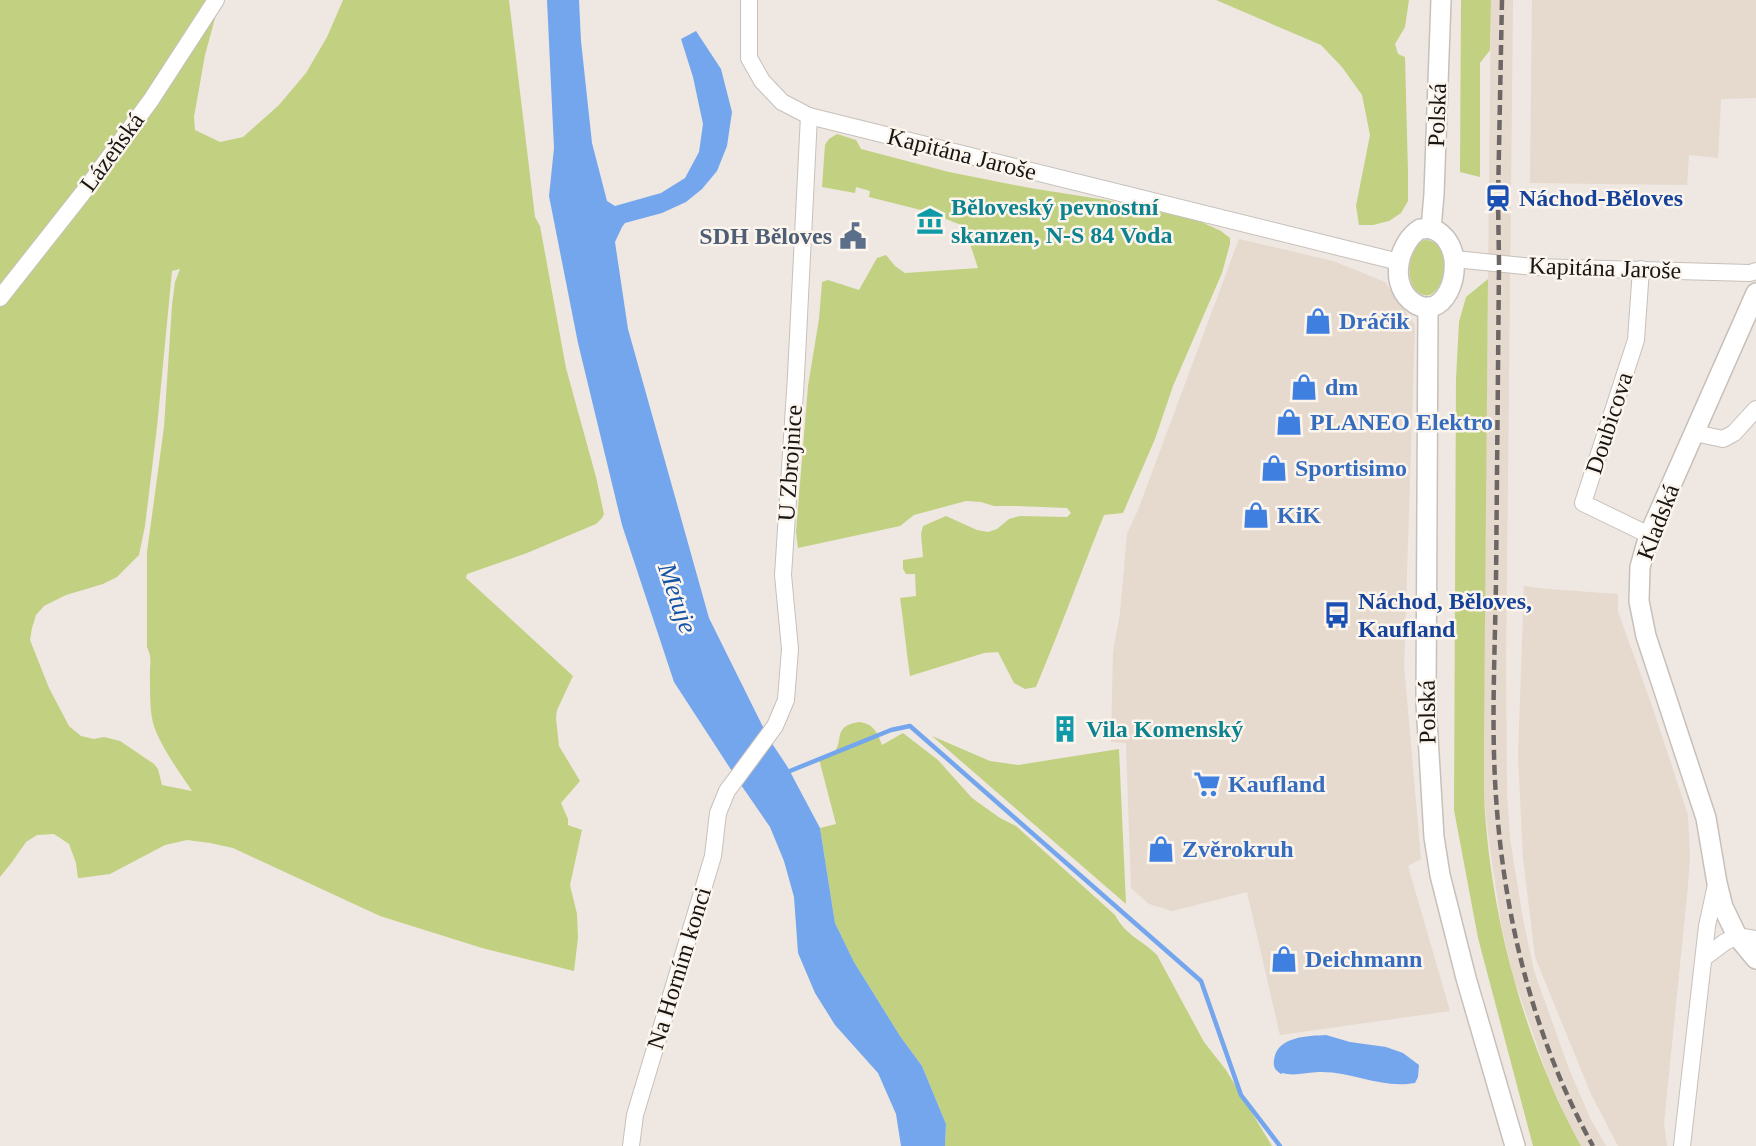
<svg xmlns="http://www.w3.org/2000/svg" width="1756" height="1146" font-family="'Times New Roman',serif">
<rect width="100%" height="100%" fill="#efe7e1"/>
<g fill="#e6d9cd">
<path d="M1491,0h22l-7,665 1,129 3,45 13,80 11,52 35,98 21,49 16,28h-25l-10,-18 -23,-51 -35,-101 -12,-53 -12,-82 -5,-45v-131z"/>
<path d="M1532,0h224v98l-35,1 -3,59 -29,-3 -2,30 -157,-2z"/>
<path d="M1239,239l94,22 52,21 30,43 -11,340 17,194 -13,7 42,145 -170,24 -33,-143 -75,19 -23,-7 -18,-16 -5,-145 -15,-1 2,-90 7,-39 7,-79 11,-24z"/>
<path d="M1524,586l23,3 71,5v18l33,91 37,112 2,42 -2,28 -24,238 3,23h-49l-27,-52 -56,-137 -12,-99 -5,-103z"/>
</g>
<g fill="#c1d181" fill-rule="evenodd">
<path d="M0,0h220l-15,55 -11,62 1,13 25,12 23,-5 36,-32 27,-32 21,-36 16,-37h166l26,217 5,9 26,142 30,109 8,37 -2,4 -6,6 -69,29 -60,21 -1,4 107,98 -16,34 -1,8 3,28 21,35 -19,22 7,16v6l14,5 -12,55 7,29 1,24 -4,33 -92,-23 -102,-32 -147,-68 -23,-5 -23,-3 -22,5 -55,29 -30,4h-2l-2,-15 -7,-19 -15,-10 -17,1 -11,7 -14,20 -12,15zM180,269l-5,13 -3,23 -8,122 -17,125v95c6,12 2,19 3,32 0,12 0,27 2,39 3,21 28,55 40,73l-30,-6 -4,-16 -4,-5 -34,-23 -16,-4 -10,2 -13,-3 -12,-10 -20,-38 -19,-48 2,-12 4,-13 8,-9 22,-11 37,-11 14,-7 22,-22 6,-29 12,-99 15,-156z"/>
<path d="M1216,0h193l-4,27 -10,17 3,10 7,3 3,116v28l-7,12 -12,8 -16,4h-14l-3,-19 14,-71 -8,-40 -20,-28 -21,-22z"/>
<path d="M1461,0h30l-1,50 -10,13v114l-20,-5z"/>
<path d="M837,134l19,6 5,9 88,23 81,16 76,12 91,20 24,11 9,7v6l-8,29 -49,113 -18,53 -32,74 -19,2c-23,57 -44,115 -68,172l-11,2 -11,-6 -16,-31 -14,1 -74,23c-4,-26 -6,-52 -10,-78l16,-2 -1,-22h-9l-3,-5v-9l20,-3 -2,-23 2,-8 23,-10 31,14 11,2 9,-3 12,-10 11,-3 47,1 4,-4 -4,-5 -51,-2h-22l-13,-4 -15,-1 -52,14 -14,11 -102,22 -2,-16 12,-146 11,-67 3,-37 6,-2 31,10 18,-32 9,-3 9,11 10,7 73,-5 -14,-42 -39,-15 -56,-14 1,-6 -14,-4 -1,6 -33,-6 3,-42 4,-6z"/>
<path d="M1424,240c34,-1 20,69 -5,53 -16,-11 -10,-44 5,-53z"/>
<path d="M1488,279l-4,456c0,20 0,39 0,59 5,117 40,249 97,352h-48l-55,-208 -24,-128 2,-431 3,-57 7,-25z"/>
<path d="M859,722c15,2 18,10 23,23l21,-12 35,27 34,38 28,20 16,8 99,89c12,22 26,24 42,40l47,87 22,28 46,76h-327l1,-22 -24,-58 -22,-30 -46,-74 -19,-39 -15,-95 16,-4 -17,-65c4,-1 8,-2 12,-4 16,-12 -2,-28 28,-33z"/>
<path d="M932,736l58,25 28,4 101,-16 7,155z"/>
</g>
<g fill="#74a6ee">
<path d="M547,0h32l2,41 11,102 15,58 8,5 46,-13 24,-15 14,-26 4,-28 -10,-47 -12,-38 15,-8 25,38 11,43 -5,34 -10,25 -15,18 -16,13 -24,11 -37,10 -3,4 -7,15 13,87 81,289 60,121 18,27 33,62 15,95 19,39 46,74 22,30 24,58 -1,22h-44l-5,-32 -18,-41 -43,-48 -20,-32 -17,-40 -4,-56 -10,-36 -14,-34 -29,-42 -67,-103 -52,-157 -44,-182 -29,-147 5,-48z"/>
<path d="M1326,1035l24,7 36,5 17,6 16,12 -1,12 -3,6c-34,6 -60,-11 -93,-11 -13,-1 -27,5 -39,1l-2,1c-6,-4 -8,-7 -7,-14 3,-24 34,-24 52,-25z"/>
</g>
<g fill="none" stroke-linecap="round" stroke-linejoin="round">
<path stroke="#74a6ee" stroke-width="4.5" d="M785,773l106,-43 19,-4 291,255 40,114 39,51"/>
<defs>
<g id="minor">
<path d="M749,0v58l13,23 20,21 27,14 590,146"/>
<path d="M1455,259l78,8 217,6 6,-2"/>
<path d="M1641,269l-5,71 -53,163 66,32"/>
<path d="M0,298l82,-104 69,-94 65,-100"/>
<path d="M1695,433l28,6 11,-6 22,-24"/>
<path d="M1705,957l20,-15 12,-6 19,3"/>
<path d="M631,1146l4,-31 78,-259 5,-43 9,-22 48,-65 11,-26 4,-51 -7,-74 13,-199 13,-260"/>
<path d="M1682,1146l25,-220 9,-41"/>
</g>
<g id="major">
<path d="M1420,229c4,0 8,-1 11,0 7,1 14,8 17,13 18,28 -5,86 -38,58 -21,-19 -11,-58 10,-71z"/>
<path d="M1431,229l3,-35 7,-194"/>
<path d="M1756,293l-107,242 -9,32 -1,34 7,35 60,182 11,65 6,24 14,29 19,23"/>
<path d="M1428,307l-2,396 8,134 6,38 26,103 49,168"/>
</g>
</defs>
<use href="#minor" stroke="#c7c0ba" stroke-width="18"/>
<use href="#major" stroke="#c7c0ba" stroke-width="22"/>
<use href="#minor" stroke="#fff" stroke-width="16"/>
<use href="#major" stroke="#fff" stroke-width="19"/>
<path stroke="#6c6764" stroke-width="4.5" stroke-dasharray="10 5" stroke-linecap="butt" d="M1502,0l-4,198 1,65c-1,106 -2,212 -3,317 -1,72 -5,145 0,217 8,121 38,243 97,349"/>
</g>
<defs>
<symbol id="station-bare" viewBox="-9 -9 18 18"><path d="M-3-6H3Q5-6 5-4V2Q5 4 3 4L4.5 6H3L1.5 4h-3L-3 6H-4.5L-3 4Q-5 4-5 2V-4Q-5-6-3-6ZM-3.5-4v3h7v-3ZM-3.5 1v1.5H-2V1ZM2 1v1.5H3.5V1Z" fill="#1a4fb4" stroke="#fcf5ee" stroke-width="2.5" paint-order="stroke"/></symbol>
<symbol id="museum-bare" viewBox="-9 -9 18 18"><path d="M0-6L6-3V-2H-6V-3ZM-5-1h2V3h-2ZM-1-1h2V3h-2ZM3-1h2V3H3ZM-6 4H6V6H-6Z" fill="#0f9aa8" stroke="#fcf5ee" stroke-width="2.5" paint-order="stroke"/></symbol>
<symbol id="civic-bare" viewBox="-9 -9 18 18"><path d="M-.6-6.5H3V-4.5H.6V-3L4-1V1h2V6H-6V1h2V-1L-.6-3ZM-1.2 2.5V6h2.4V2.5Z" fill="#5c6f8a" stroke="#fcf5ee" stroke-width="2.5" paint-order="stroke"/></symbol>
<symbol id="shop-bare" viewBox="-9 -9 18 18"><path d="M-5-2.5h2.3a2.7 3.5 0 0 1 5.4 0H5L5.5 6h-11ZM-1.5-2.5h3a1.5 2.3 0 0 0-3 0Z" fill="#3f7fe0" stroke="#fcf5ee" stroke-width="2.5" paint-order="stroke"/></symbol>
<symbol id="bus-bare" viewBox="-9 -9 18 18"><path d="M-5-6H5V4H4V6H2V4H-2V6H-4V4H-5ZM-3.5-4V0h7V-4ZM-3.5 1.2v1.5H-2V1.2ZM2 1.2v1.5H3.5V1.2Z" fill="#1a4fb4" stroke="#fcf5ee" stroke-width="2.5" paint-order="stroke"/></symbol>
<symbol id="building-bare" viewBox="-9 -9 18 18"><path d="M-4-6H4V6H1V3H-1V6H-4ZM-2.5-4.3h1.7v1.8h-1.7ZM.8-4.3h1.7v1.8H.8ZM-2.5-1h1.7V.8h-1.7ZM.8-1h1.7V.8H.8Z" fill="#0f9aa8" stroke="#fcf5ee" stroke-width="2.5" paint-order="stroke"/></symbol>
<symbol id="supermarket-bare" viewBox="-9 -9 18 18"><path d="M-6-5.5h2.5l.6 2H6L4.5 2H-2.5L-4.4-4H-6ZM-1.5 3.2a1.3 1.3 0 1 0 .1 0ZM3 3.2a1.3 1.3 0 1 0 .1 0Z" fill="#3f7fe0" stroke="#fcf5ee" stroke-width="2.5" paint-order="stroke"/></symbol>
</defs>
<g fill-rule="evenodd">
<use href="#station-bare" x="1479" y="179" width="38" height="38"/>
<use href="#museum-bare" x="911" y="202" width="38" height="38"/>
<use href="#civic-bare" x="834" y="217" width="38" height="38"/>
<use href="#shop-bare" x="1299" y="302" width="38" height="38"/>
<use href="#shop-bare" x="1285" y="368" width="38" height="38"/>
<use href="#shop-bare" x="1270" y="403" width="38" height="38"/>
<use href="#shop-bare" x="1255" y="449" width="38" height="38"/>
<use href="#shop-bare" x="1237" y="496" width="38" height="38"/>
<use href="#bus-bare" x="1318" y="596" width="38" height="38"/>
<use href="#building-bare" x="1046" y="710" width="38" height="38"/>
<use href="#supermarket-bare" x="1188" y="765" width="38" height="38"/>
<use href="#shop-bare" x="1142" y="830" width="38" height="38"/>
<use href="#shop-bare" x="1265" y="940" width="38" height="38"/>
</g>
<g text-anchor="middle" stroke-width="5" stroke-linejoin="round" paint-order="stroke">
<g font-size="24" fill="#181513" stroke="#fcf5ee">
<text transform="translate(1437 115) rotate(-88)" y="8">Polská</text>
<text transform="translate(112 152) rotate(-54)" y="8">Lázeňská</text>
<text transform="translate(962 154) rotate(14)" y="8">Kapitána Jaroše</text>
<text transform="translate(1605 268) rotate(2)" y="8">Kapitána Jaroše</text>
<text transform="translate(1609 423) rotate(-72)" y="8">Doubicova</text>
<text transform="translate(790 463) rotate(-86)" y="8">U Zbrojnice</text>
<text transform="translate(1658 522) rotate(-69)" y="8">Kladská</text>
<text transform="translate(1427 712) rotate(-91)" y="8">Polská</text>
<text transform="translate(679 968) rotate(-73)" y="8">Na Horním konci</text>
</g>
<g font-size="24" font-weight="bold" fill="#164399" stroke="#fcf5ee" text-anchor="start">
<text x="1519" y="206">Náchod-Běloves</text>
<text x="1358" y="609">Náchod, Běloves,<tspan x="1358" dy="28">Kaufland</tspan></text>
</g>
<g font-size="24" font-weight="bold" fill="#0d838f" stroke="#fcf5ee" text-anchor="start">
<text x="951" y="215">Běloveský pevnostní<tspan x="951" dy="28">skanzen, N-S 84 Voda</tspan></text>
<text x="1086" y="737">Vila Komenský</text>
</g>
<g font-size="24" font-weight="bold" fill="#4e5e75" stroke="#fcf5ee" text-anchor="end">
<text x="832" y="244">SDH Běloves</text>
</g>
<g font-size="24" font-weight="bold" fill="#366cbe" stroke="#fcf5ee" text-anchor="start">
<text x="1339" y="329">Dráčik</text>
<text x="1325" y="395">dm</text>
<text x="1310" y="430">PLANEO Elektro</text>
<text x="1295" y="476">Sportisimo</text>
<text x="1277" y="523">KiK</text>
<text x="1228" y="792">Kaufland</text>
<text x="1182" y="857">Zvěrokruh</text>
<text x="1305" y="967">Deichmann</text>
</g>
<g font-size="26" font-style="italic" fill="#1353a7" stroke="#fcf5ee">
<text transform="translate(678 598) rotate(71)" y="9">Metuje</text>
</g>
</g>
</svg>
